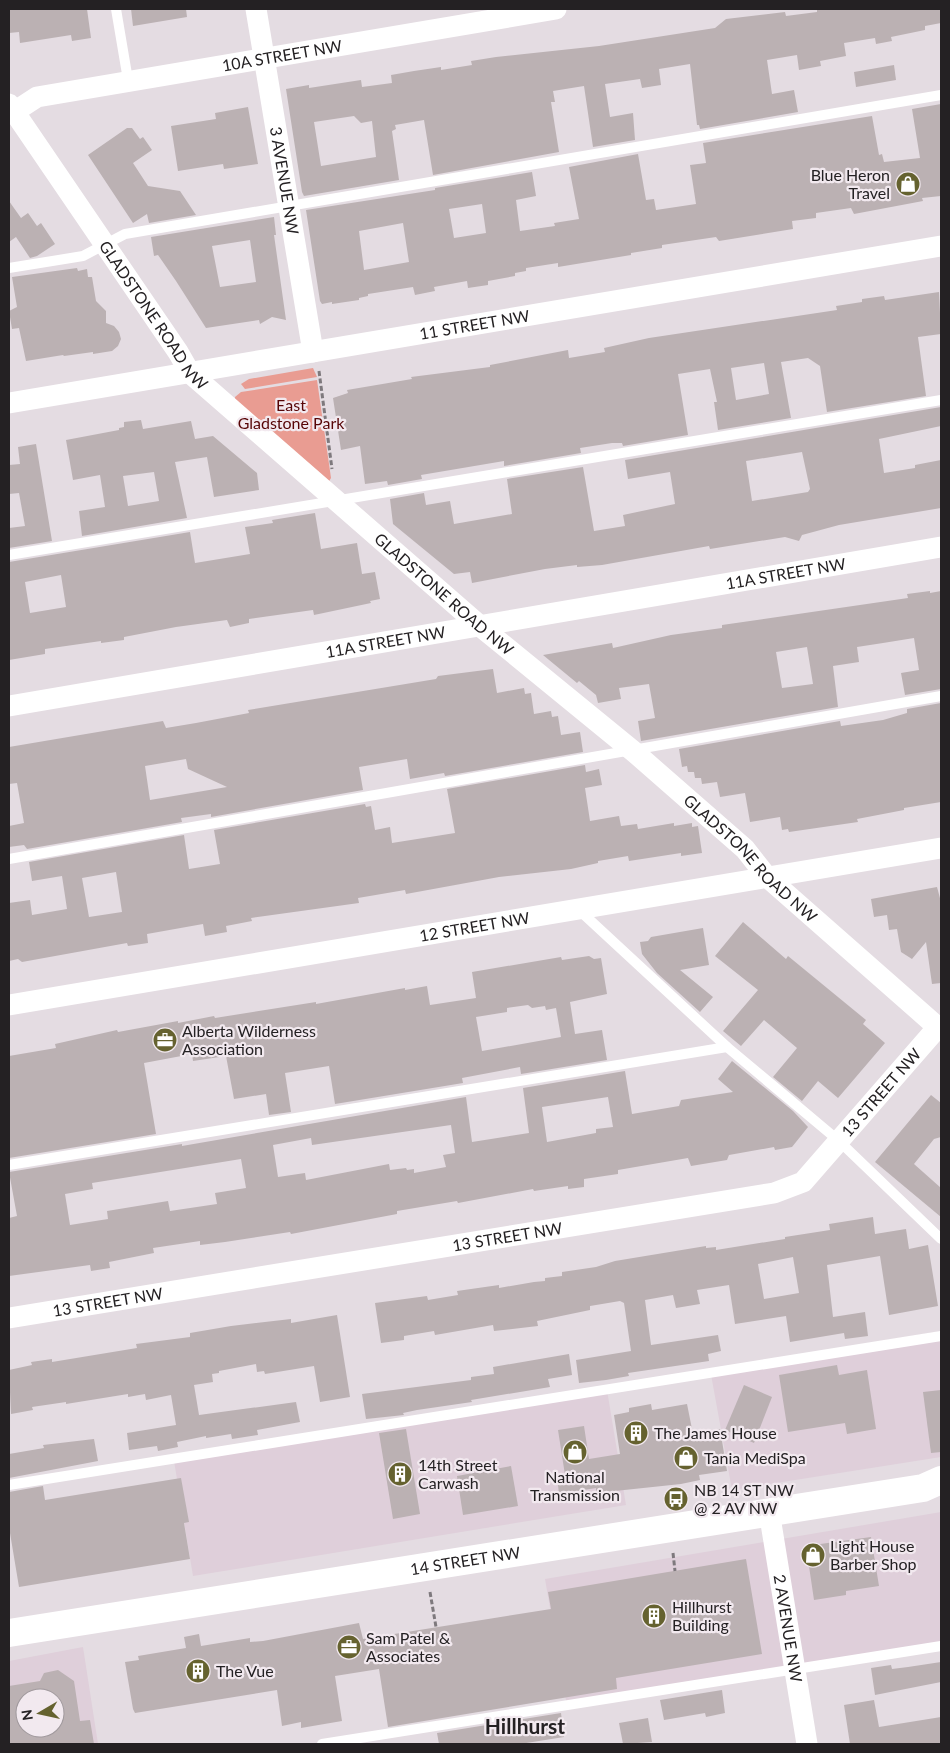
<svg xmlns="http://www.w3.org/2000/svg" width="950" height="1753" font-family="Lato,sans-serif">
<rect width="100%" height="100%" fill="#e4dce2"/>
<g fill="#dfcfda" fill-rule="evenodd">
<path d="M941,1331v126l-209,33 -22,-121z"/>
<path d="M607,1390l19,115 -433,71 -20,-121z"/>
<path d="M941,1512v131l-374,63 -22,-127z"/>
<path d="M83,1647l15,97h-89v-83zM25,1698h30v30h-30z"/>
</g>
<g fill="#e99c92">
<path d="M313,368l4,9 -72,12 -4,-5 8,-5z"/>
<path d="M317,380l14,98 -3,5 -93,-81v-5l6,-5z"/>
</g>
<g fill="#bbb1b3" fill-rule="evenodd">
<path d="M9,9h78l4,29 -19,3 -1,-6 -51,8 -1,-11 -10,1z"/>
<path d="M131,9h55l1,8 -54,9z"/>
<path d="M817,9h124v14l-16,3v4l-34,7 1,4 -16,3 -1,-6 -31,5 2,13 -26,5 1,5 -22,4 -2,-15 -30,5 5,34 22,-4 4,22 -98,17 -1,-4h-2l-7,-61 -31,5 2,16 -19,3 -2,-9 -35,5 5,33 23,-4 2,27 -42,7 -9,-61 -31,5 2,11h-4l8,50 -126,23 -9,-55 -29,5 1,4 -4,2 7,49 -95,16 -2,-4 -16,-103 23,-4v3l52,-8 1,7 30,-4 -1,-8 23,-4 27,-4v3l31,-5 -1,-4 25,-4 103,-11 116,-18 11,-9 59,-7 1,4 31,-4zM354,116l7,7 11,-2 4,36 -55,9 -7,-44z"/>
<path d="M894,65l2,15 -40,7 -2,-15z"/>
<path d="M941,104v92l-19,2 1,3 -69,13 -3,-6 -35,5v5l-24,3 1,8 -74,12 -3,-4 -54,8v3l-31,5v2l-73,12v-4l-32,5v3l-11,2v3l-27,5v4l-20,3 -1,-7 -33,6 1,4 -20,4 -2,-8 -45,7v2l-9,2v2l-27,4v-2l-10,2 -2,-3 -14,-91 129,-20v-2l97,-16 4,24 -20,4 4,31 35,-5 -1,-3 25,-4 -10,-52 69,-13 8,46 8,-1 2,11 40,-6 -6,-39 16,-2 -3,-20 169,-27 7,39 3,-1 2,8 36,-4 -8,-49zM482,204l4,29 -32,5 -5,-29zM403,223l6,39 -45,8 -5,-39z"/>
<path d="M248,107l10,57 -34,5 -1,-5 -45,7 -7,-45 45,-7 -1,-6z"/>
<path d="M127,128h5l8,11 3,-2 9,13 -19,13 15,23 32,5 16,24 -47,8 -2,-9 -14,9 -45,-68z"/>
<path d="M9,201l12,17 7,-5 9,13 4,-3 14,21 -18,12 -7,2 -14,-21 -7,5z"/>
<path d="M274,217l2,18h-2l12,85 -14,-3 -12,7 -1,-4 -53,8 -30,-47 -18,-26 -4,1 -3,-19zM250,240l6,42 -36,5 -8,-41z"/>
<path d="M77,268l1,3 9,-2 1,8h4l4,24 10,10v12l8,3 5,6 2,7 -3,7 -6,5 -19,3v-2l-29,4 -1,-1 -37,6 -7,-33 -7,1 -3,-18 8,-4 -5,-30z"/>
<path d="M939,292l2,42 -23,3 8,59 -99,16 -7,-46 -12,-8 -27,4 10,56 -73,12 -4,-28h3l-7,-33 -32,5 10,61 -65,11 -1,-3h-10l-32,5 1,5 -77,13v-5l-83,14 1,4 -34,6 -1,-4 -22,3 -5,-38 -19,4 -8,-52 15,-5 -1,-3 65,-11 -1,-2 79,-10v-2l78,-15 1,8 36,-6 -1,-4 45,-10 188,-28 -1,-4 26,-4v-3l22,-3 1,4zM764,363l5,31 -33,6 -5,-32z"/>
<path d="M941,407v19l-62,13 5,34 31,-5v-3l26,-5v48l-102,17 -37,10 -3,6 -14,-4 -75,12 -1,-3 -107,19 -25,2v-2l-32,4 -73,14 -2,-11 -16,2 -61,-50 -3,-25 34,-6 2,12 24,-4 4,23 58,-10 -5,-35 76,-12 11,64 31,-5 -2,-11 52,-11 -5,-32 -42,7 -3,-19zM802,452l8,37 -2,3 -56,9 -6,-40z"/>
<path d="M141,420l2,9 48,-8 4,18 18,-3 44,37 2,17 -45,7 -7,-40 -32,5 12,56 -105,18 -3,-25 26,-4 -5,-32 -27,5 -7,-40 53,-10v-2l5,-1v-5zM154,472l5,29 -31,5 -5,-30z"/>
<path d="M36,444l16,97 -43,7v-20l16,-2 -6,-33 -10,1v-29l11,-1 -2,-17z"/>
<path d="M315,513l6,36 36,-6 5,31 13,-2 5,27 -10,2 1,2 -57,12 -1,-5 -64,9v4l-19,4 -3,-7 -51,7 -52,10v3l-23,3v-2l-56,8v5l-36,6v-98l181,-30 5,31 55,-9 -5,-27 28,-4 -1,-3zM61,575l5,32 -36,6 -5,-31z"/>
<path d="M930,591v2l11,-2v98l-36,6 -4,-22 18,-3 -5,-32 -31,5 -26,4 2,15 -26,4 5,41 -197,34 -3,-20 17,-3 -6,-34 -30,4 2,11 -23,4 -2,-8 -17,-14 -2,2 -34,-28 69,-12 1,5 58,-13 51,-7v-3l186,-27 -1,-4zM807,647l6,37 -31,4 -6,-36z"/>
<path d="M493,669l4,24 27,-5 1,6 6,-1 3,21 17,-3 1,6 6,-1 3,19 19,-3 3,20 -138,24 -1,-3 -34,6 -3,-20 -48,8 4,23 -152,27v-3l-30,4 1,4 -155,27 -3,-4 -15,2v-21l15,-3 -7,-40 -8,1v-37l154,-26 3,7 30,-5 53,-10 -1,-3 188,-31 2,-3zM186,759l2,10 39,18 -77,13 -5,-34z"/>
<path d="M941,703v99l-37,6v2l-47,9 1,3 -69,10 -1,-3 -6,1 -2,-13 -30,5 -5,-29 -25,4 -3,-15 -15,2 -1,-6h-6l-1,-6h-6l-1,-6 -5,1 -3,-18 161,-28 1,5 42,-6 24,-7v-4z"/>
<path d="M585,765l1,7 13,-3 3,16 -17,3 5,33 29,-5 2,10 16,-2 1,5 36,-6v3l18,-3v4l6,-1 4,27 -21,3v-3l-52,8 -1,-5 -30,5v2l-27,6 -72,8 -93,17 -1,-4 -47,8 1,5 -108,15 1,3 -26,5 1,6 -22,4 -2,-12 -56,10 1,9 -20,3 -1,-3 -105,19 -4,-3 -9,2v-58l21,-3 2,15 35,-6 -5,-33 -30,5 -3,-19 155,-27 5,34 31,-5 -6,-34 151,-26 1,3 5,-1 4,24 15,-3 2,16 63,-10 -8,-44zM116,872l6,40 -33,5 -7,-39z"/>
<path d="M937,887l4,15v81l-9,1 -6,-42 -14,17 -11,-7 -4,-23 -8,1 -2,-15 -13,2 -3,-18z"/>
<path d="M743,922l43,37 2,-3 78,64 -3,4 22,19 -47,55 -20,-17 -16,20 -29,-24 24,-29 -33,-28 -23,26 -18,-15 35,-41 -43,-34z"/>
<path d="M703,928l6,37 -29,5 33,27 -13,15 -43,-39 -15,-19 -2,-12 8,-1 3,-4z"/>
<path d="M589,956l5,3 7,-1 6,36 -37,8 5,32 27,-4 5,30 -86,14 -1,-7 -58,11 1,5 -128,21 -6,-38 -44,7 6,39 -22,3 -3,-21 -32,5 -8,-43 -33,5 -1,-7 -48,9 12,71 -147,24v-102l47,-8 -1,-4 62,-14 1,2 60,-11v2l36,-7 1,2 101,-16v2l89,-16v2l22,-4 3,19 46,-7 -4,-26 89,-15 1,3zM528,1005l4,3 13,-2 1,4 10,-2 5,29 -79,14 -6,-34 31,-5v-4z"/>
<path d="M732,1061l61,50 15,16 -16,20 -17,3 -1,-3 -45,8 -2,5 -36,6 -3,-8 -70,12v4l-34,5v8l-16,2v-3l-34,5 -1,-2 -75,14 -1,-2 -60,10v3l-106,20 -1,-2 -65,10 -25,3v-4l-47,7 1,5 -45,9 1,6 -19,3 -1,-6 -81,11v-58l8,-2 -8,-44 173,-28v2l284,-49 6,45 57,-9 -6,-45 102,-17 7,43 47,-8 2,-6 52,-8 -15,-13zM608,1097l5,30 -17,2v4l-49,9 -5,-35zM451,1125l4,28 -12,2 3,12 -32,6v-4l-7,1 -1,-2 -16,2 -1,-6 -83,16 -1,-7 -27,4 -5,-32 38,-7 1,7zM241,1159l5,29 -31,5 2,11 -47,7 -2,-10 -61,10 1,8 -38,6 -5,-31 28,-5 -1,-6z"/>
<path d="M931,1095l10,8v34l-7,2 -20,25 27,24v29l-66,-55z"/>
<path d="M873,1217l2,17 31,-5 3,20 19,-4 10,61 -49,9 -9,-59 -53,9 6,52 32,-5 3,24 -23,3 -1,-6 -54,9 -4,-26 -51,8 -6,-39 -32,5 3,14 -24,4 -3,-13 -28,5 6,45 67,-10 3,16 -13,3 1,7 -81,12 1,3 -23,4 -27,3 -3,-23 55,-9 -7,-48 -4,-2 -30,5v4l-53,11 1,5 -44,5 -1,-6 -58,10 -1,-4 -30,5v4l-23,3 -6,-40 52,-7 1,4 30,-5 -1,-4 42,-6v3l35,-6 11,-1v-3l17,-2v-4l34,-5 19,-6 91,-15v2l10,-1v3l69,-11v-2l45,-7 -1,-6zM793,1257l6,36 -35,6 -6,-35z"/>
<path d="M337,1315l13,82 -30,5 -6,-36 -49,8 -1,-3 -7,1 -1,-8 -37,7v2l-7,1 1,8 -19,3 5,30 97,-13 4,20 -43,8 1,5 -26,4 -1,-5 -25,4v-2l-29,6 1,5 -20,4 -1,-5 -28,4 -2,-17 49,-8 -5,-30 -25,5 -1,-6 -17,3v-3l-62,10v-2l-34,5 1,3 -22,4 -2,-44 23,-5 -1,-3 21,-3v3l85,-14 -1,-4 54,-7v-4l41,-7 60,-7v4z"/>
<path d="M569,1354l3,21 -24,4 2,8 -79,13 1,2 -55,8 -14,3 1,2 -38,4 -4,-25 109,-14v-3l23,-3 -1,-7z"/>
<path d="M837,1365l2,10 28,-5 9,59 -29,5 -2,-11 -57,9 -9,-57z"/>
<path d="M744,1385l28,12 -18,46 -29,-13z"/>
<path d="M941,1390v62l-10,1 -8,-61z"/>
<path d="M651,1404l1,6 35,-6 6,30 27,-5 7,42 -28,4 1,5 -19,4 -85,9v-5l-37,6 -2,-18 8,-1 -7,-45 26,-4 5,33 31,-5 -6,-39 15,-3v-4z"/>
<path d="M406,1429l14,85 -27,5 -14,-86z"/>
<path d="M94,1439l4,22 -89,17v-24l35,-6 -1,-3z"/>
<path d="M511,1466l7,40 -55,9 -6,-39z"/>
<path d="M181,1478l8,44 -5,1 6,36 -171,28 -10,-60v-35l34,-6 2,14z"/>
<path d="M871,1537l8,49 -33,5v4l-32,5 -8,-54z"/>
<path d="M746,1559l16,95 -146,24 1,11 -229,38 -9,-58 -44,7 7,45 -41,7v-6l-19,4 -5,-36 -142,23 -2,-4 -8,-47 14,-2 -1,-4 48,-8 -2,-11 15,-3 2,12 49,-8v4l13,-1 96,-18 4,16 188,-30 -3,-17z"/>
<path d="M941,1662v20l-66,13 -4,-27 20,-3 1,4 16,-2z"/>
<path d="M58,1670l16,11 6,40 10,-1 4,24h-85v-58l31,-5 4,-8zM25,1698h30v30h-30z"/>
<path d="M722,1690l3,23 -19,4 -1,-4 -41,7 -4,-20z"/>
<path d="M874,1700l5,27 62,-10v27h-91l-6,-39z"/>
<path d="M561,1713l3,24 -44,7h-81l-2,-11z"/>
<path d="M648,1718l4,24 -29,2 -4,-21z"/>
</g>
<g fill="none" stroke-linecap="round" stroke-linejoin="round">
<g stroke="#7e797d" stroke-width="3" stroke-dasharray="5 2.5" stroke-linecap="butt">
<path d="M319,371l13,98"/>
<path d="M673,1553l2,18"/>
<path d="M430,1592l6,35"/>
</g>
<g stroke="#fff" stroke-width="10">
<path d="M116,9l12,71"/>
<path d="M9,268l74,-12 42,-22 816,-139"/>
<path d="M9,555l932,-155"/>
<path d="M9,859l932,-163"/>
<path d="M579,910l148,137 112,94 102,98"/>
<path d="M9,1165l718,-118"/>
<path d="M9,1485l932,-149"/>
<path d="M322,1744l619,-98"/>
</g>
<g stroke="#fff" stroke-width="21">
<path id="s1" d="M256,9l57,343"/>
<path id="s2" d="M9,104l169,248 12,21 290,253 153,125 112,98 22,28 174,153"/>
<path id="s3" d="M14,112l23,-15 519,-88"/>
<path id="s4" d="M9,403l932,-157"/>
<path id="s5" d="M9,706l932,-159"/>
<path id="s6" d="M9,1005l932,-157"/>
<path id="s7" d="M9,1318l765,-125 29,-11 135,-155"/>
<path id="s8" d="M769,1511l38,233"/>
</g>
<path stroke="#fff" stroke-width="28" id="s9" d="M9,1633l914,-145 18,-8"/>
</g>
<defs>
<symbol id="shop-disc" viewBox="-11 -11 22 22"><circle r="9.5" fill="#65622f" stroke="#f2e9ef"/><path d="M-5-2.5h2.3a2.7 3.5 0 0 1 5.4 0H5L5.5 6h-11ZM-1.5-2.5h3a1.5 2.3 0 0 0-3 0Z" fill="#fff"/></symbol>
<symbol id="office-disc" viewBox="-11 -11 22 22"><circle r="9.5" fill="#65622f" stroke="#f2e9ef"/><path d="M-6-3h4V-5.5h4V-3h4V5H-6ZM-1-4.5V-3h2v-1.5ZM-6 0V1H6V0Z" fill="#fff"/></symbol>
<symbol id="building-disc" viewBox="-11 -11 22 22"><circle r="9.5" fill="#65622f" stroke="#f2e9ef"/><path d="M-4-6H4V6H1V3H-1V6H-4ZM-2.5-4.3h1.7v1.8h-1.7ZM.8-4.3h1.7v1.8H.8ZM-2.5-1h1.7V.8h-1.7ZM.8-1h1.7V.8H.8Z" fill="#fff"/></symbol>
<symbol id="bus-disc" viewBox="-11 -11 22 22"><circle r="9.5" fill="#65622f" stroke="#f2e9ef"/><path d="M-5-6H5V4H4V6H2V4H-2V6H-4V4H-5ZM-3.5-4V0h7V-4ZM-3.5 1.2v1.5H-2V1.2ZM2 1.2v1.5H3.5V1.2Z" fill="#fff"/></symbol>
</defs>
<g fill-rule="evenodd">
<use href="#shop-disc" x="894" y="170" width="28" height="28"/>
<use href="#office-disc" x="151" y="1026" width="28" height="28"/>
<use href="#building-disc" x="622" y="1419" width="28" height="28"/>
<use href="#shop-disc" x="561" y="1438" width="28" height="28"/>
<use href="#shop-disc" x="672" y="1444" width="28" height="28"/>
<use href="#building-disc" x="386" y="1460" width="28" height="28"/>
<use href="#bus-disc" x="662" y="1485" width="28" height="28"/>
<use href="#shop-disc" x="799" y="1541" width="28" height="28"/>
<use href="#building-disc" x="640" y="1602" width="28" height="28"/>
<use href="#office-disc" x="335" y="1633" width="28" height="28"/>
<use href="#building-disc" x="184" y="1657" width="28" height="28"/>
</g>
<g text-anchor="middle" stroke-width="4.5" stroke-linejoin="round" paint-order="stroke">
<g font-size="16" fill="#242123" stroke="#f2e9ef">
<text dy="6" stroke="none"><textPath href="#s3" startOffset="276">10A STREET NW</textPath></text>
<text dy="6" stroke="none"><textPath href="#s1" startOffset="174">3 AVENUE NW</textPath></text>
<text dy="6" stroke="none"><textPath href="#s2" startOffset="256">GLADSTONE ROAD NW</textPath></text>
<text dy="6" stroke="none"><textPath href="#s4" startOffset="472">11 STREET NW</textPath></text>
<text dy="6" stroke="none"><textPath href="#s5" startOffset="788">11A STREET NW</textPath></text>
<text dy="6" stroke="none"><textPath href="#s2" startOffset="661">GLADSTONE ROAD NW</textPath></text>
<text dy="6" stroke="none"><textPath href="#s5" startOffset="382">11A STREET NW</textPath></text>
<text dy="6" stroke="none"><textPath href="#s2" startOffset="1066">GLADSTONE ROAD NW</textPath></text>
<text dy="6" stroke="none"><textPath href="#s6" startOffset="472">12 STREET NW</textPath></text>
<text dy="6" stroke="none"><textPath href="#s7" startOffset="925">13 STREET NW</textPath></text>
<text dy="6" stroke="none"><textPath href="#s7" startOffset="505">13 STREET NW</textPath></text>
<text dy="6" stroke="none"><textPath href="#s7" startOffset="100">13 STREET NW</textPath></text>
<text dy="6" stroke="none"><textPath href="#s9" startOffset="462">14 STREET NW</textPath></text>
<text dy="6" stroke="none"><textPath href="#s8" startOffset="119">2 AVENUE NW</textPath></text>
</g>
<g font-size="16" fill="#242123" stroke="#f2e9ef" text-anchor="start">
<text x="890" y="181" text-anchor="end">Blue Heron<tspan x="890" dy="18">Travel</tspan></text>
<text x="182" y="1037">Alberta Wilderness<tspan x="182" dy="18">Association</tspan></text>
<text x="654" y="1439">The James House</text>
<text x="704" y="1464">Tania MediSpa</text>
<text x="418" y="1471">14th Street<tspan x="418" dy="18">Carwash</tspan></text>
<text x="575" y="1483" text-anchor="middle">National<tspan x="575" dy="18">Transmission</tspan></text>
<text x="694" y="1496">NB 14 ST NW<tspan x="694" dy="18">@ 2 AV NW</tspan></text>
<text x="830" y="1552">Light House<tspan x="830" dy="18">Barber Shop</tspan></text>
<text x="672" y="1613">Hillhurst<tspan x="672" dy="18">Building</tspan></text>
<text x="366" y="1644">Sam Patel &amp;<tspan x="366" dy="18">Associates</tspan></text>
<text x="216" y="1677">The Vue</text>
</g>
<g font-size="16" fill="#570506" stroke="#f2e9ef">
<text x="291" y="411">East<tspan x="291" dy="18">Gladstone Park</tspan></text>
</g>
<g font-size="21" font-weight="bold" fill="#242123" stroke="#f2e9ef">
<text x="525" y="1734">Hillhurst</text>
</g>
</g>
<rect width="950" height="1753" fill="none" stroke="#242123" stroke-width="20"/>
<g transform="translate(40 1713) rotate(261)"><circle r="24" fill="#f2e9ef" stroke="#a0999d"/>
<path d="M0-4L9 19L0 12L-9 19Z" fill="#65622f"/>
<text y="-8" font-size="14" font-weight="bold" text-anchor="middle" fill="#242123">N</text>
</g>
</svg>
